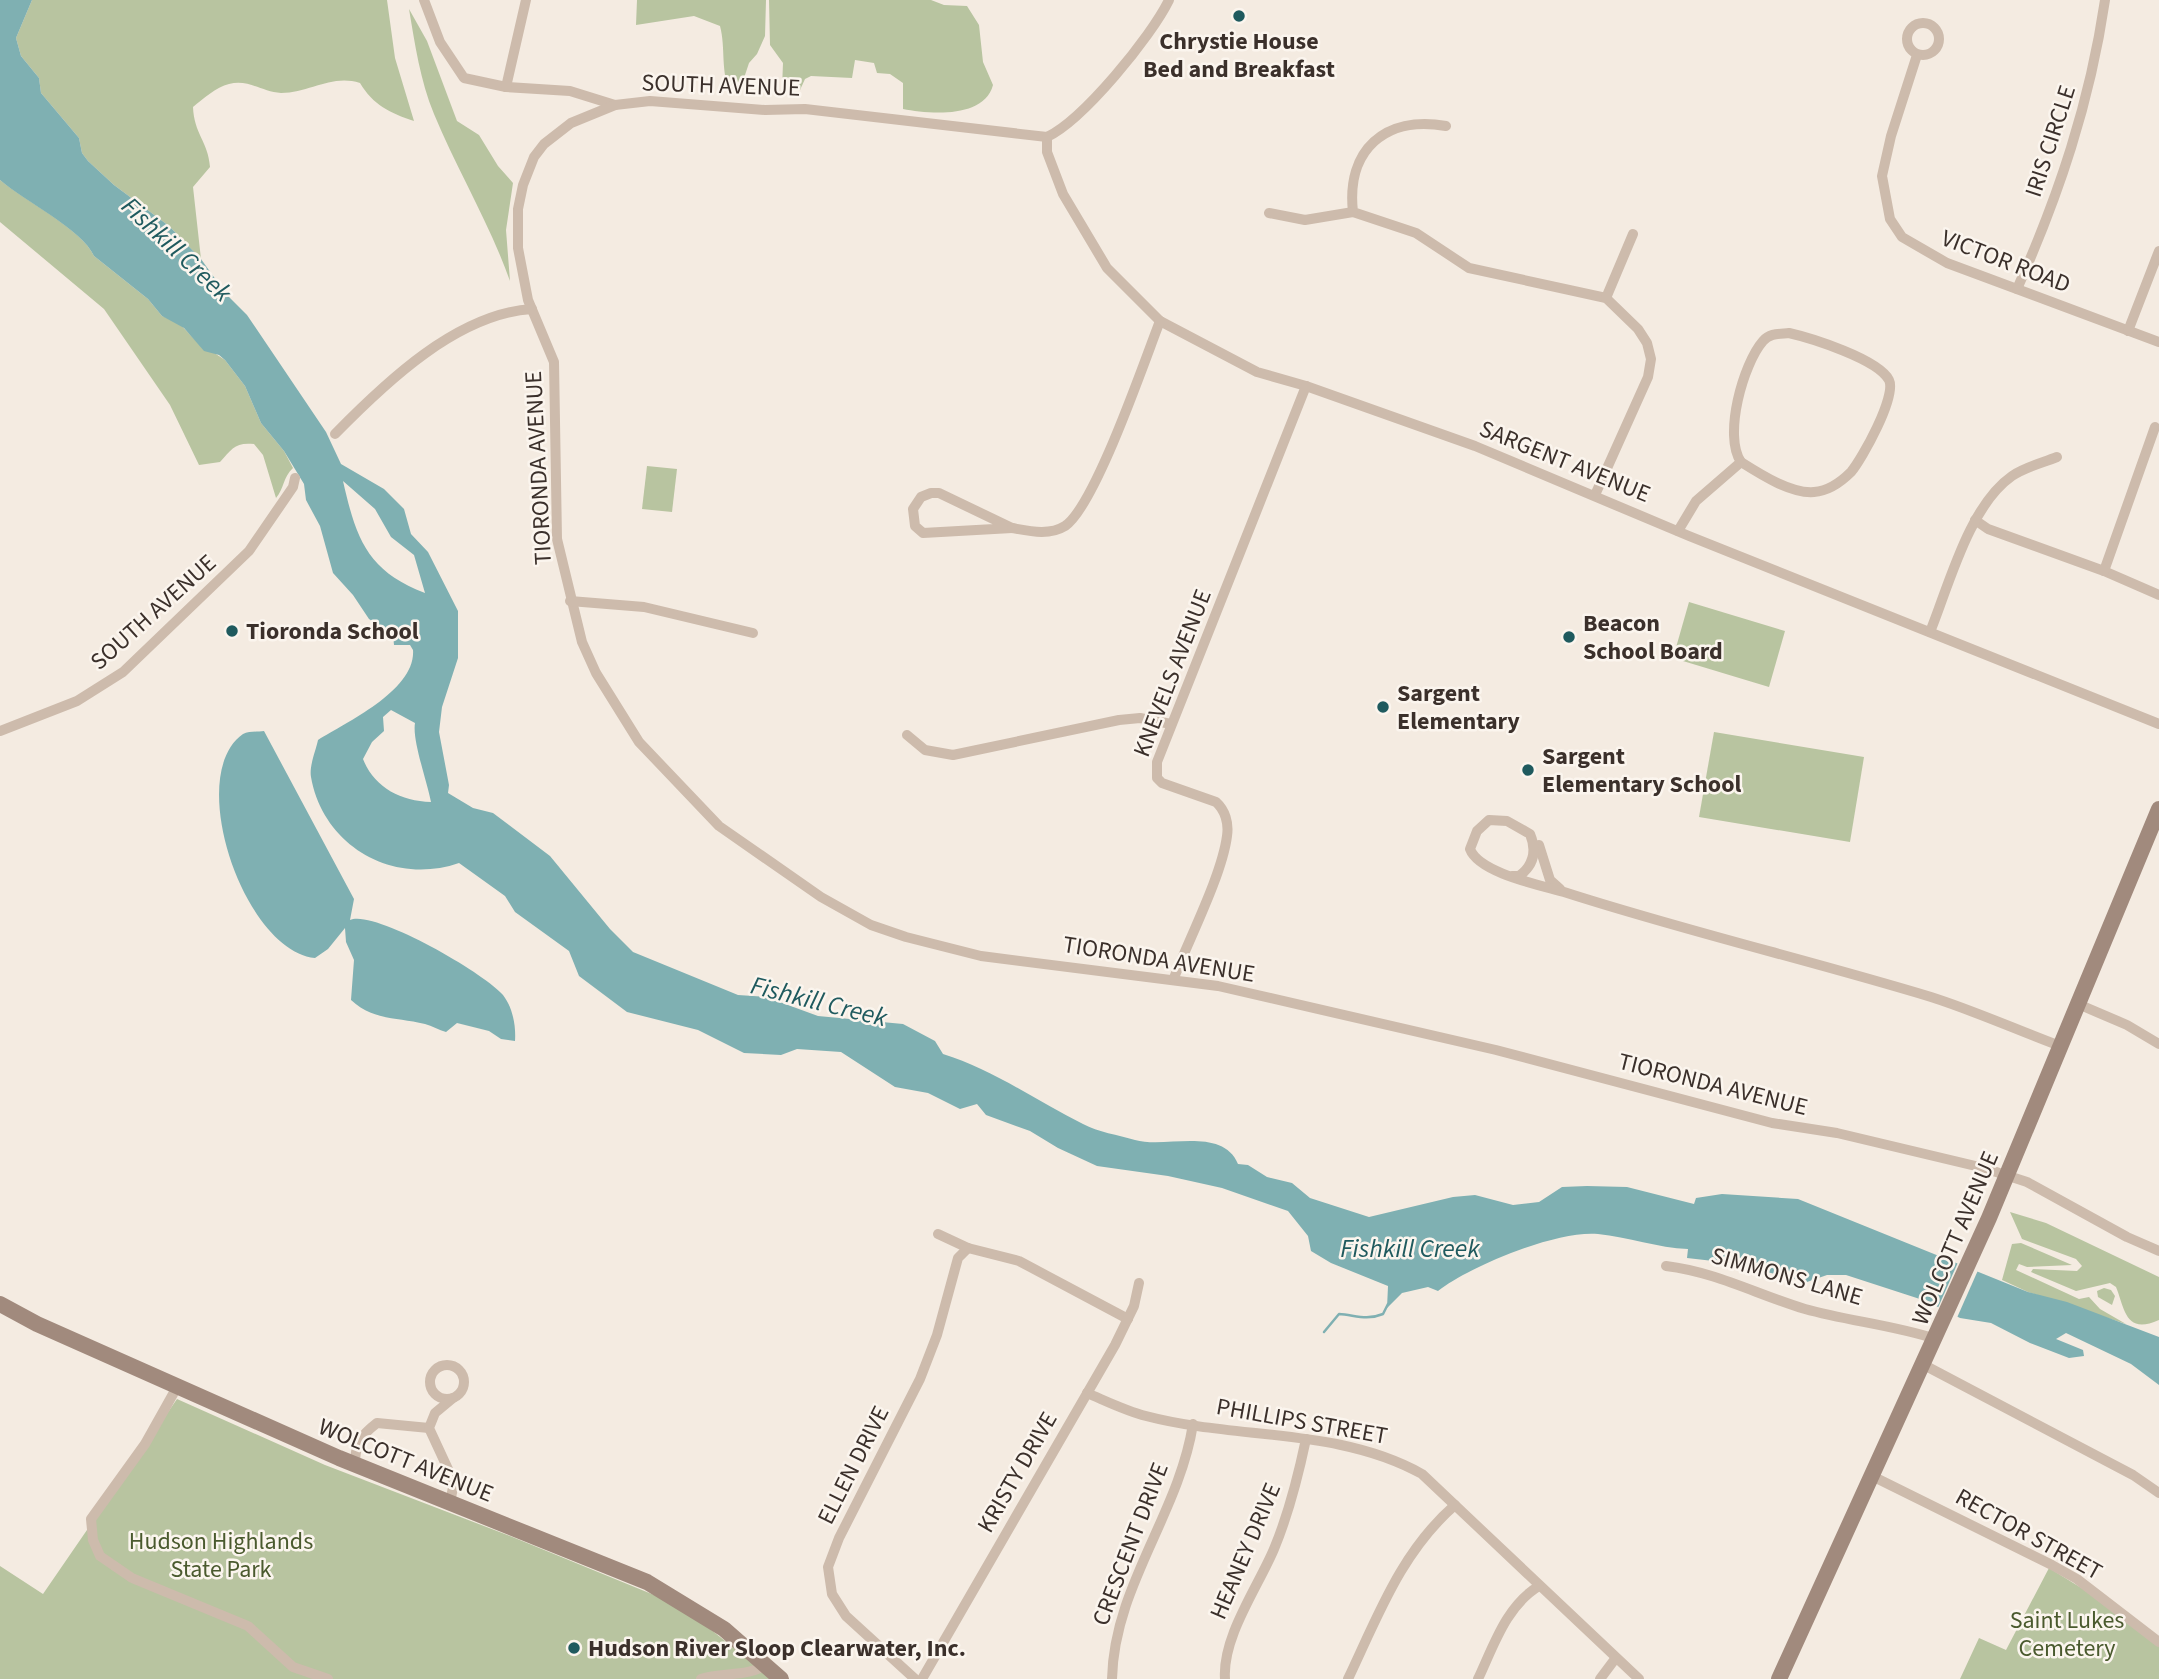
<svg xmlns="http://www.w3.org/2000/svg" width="2159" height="1679" font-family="'Source Sans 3',sans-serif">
<rect width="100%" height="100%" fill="#f4ebe1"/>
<g fill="#b8c4a0">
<path d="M32,0h355l8,58 19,63c-24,-8 -41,-16 -54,-38 -29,-9 -50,10 -79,10 -19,-1 -32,-14 -52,-9 -13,3 -26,15 -36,23 1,27 15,34 17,60l-17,20 8,72 -32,-33 -55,-41 -26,-24 -6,-8 -3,-15 -38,-45 -2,-15 -18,-22 -5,-18z"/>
<path d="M637,0h129l-1,36 -8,18 -8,9 -10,30h-8c-11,-20 -5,-45 -11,-67l-26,-10 -58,9z"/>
<path d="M769,0h162l13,5 23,1 12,19 4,37 10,23c-9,34 -64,29 -90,24v-26l-13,-9 -13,-1 -3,-10 -19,-3 -3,18 -41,-2 -6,3 -5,11 -18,-2 1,-25 -13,-18z"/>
<path d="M409,9l18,32 30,80 22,14 19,31 15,17 -7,47 4,51c-21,-59 -53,-111 -76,-167 -14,-34 -19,-70 -25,-105z"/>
<path d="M0,180c25,21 82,49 94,76l54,43 14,17 16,6 18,19 29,19 20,26 16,37 23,28 9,17c-10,9 -9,21 -17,30l-13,-43 -9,-11c-19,-2 -22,5 -34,18l-21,3 -29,-60 -66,-96 -104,-87z"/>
<path d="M647,466l30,3 -5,43 -30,-3z"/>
<path d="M1689,602l96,29 -16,56 -96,-29z"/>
<path d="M1714,732l150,25 -14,85 -151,-25z"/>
<path d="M2010,1212l36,11 113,54v43c-34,15 -34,-11 -43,-33l-6,-4 -34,8 -45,-19 2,-3 44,2 5,-5 -6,-7 -54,-20z"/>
<path d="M2021,1243l51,22 -45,2 -8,-3 -3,6 63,29 10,-2 11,12 26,15 -98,-32 -26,-12 10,-36z"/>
<path d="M2104,1288l7,2 4,6 -3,9 -14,-8 -1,-6z"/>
<path d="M177,1399l148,66 185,71 171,70 92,73h-773v-113l43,28z"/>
<path d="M2049,1568l34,21 76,55v35h-199l19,-41 27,12z"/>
</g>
<g fill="#7fb0b2" fill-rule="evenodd">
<path d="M0,0h32l-16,38 5,18 18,22 2,15 38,45 3,15 6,8 26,24 55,41 32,33 25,35 21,21 79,117 15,32 43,25 20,20 7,25 17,18 30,59v47l-16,49 -3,25 10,53 -1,8 25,15 20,5 57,43 60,73 23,23 105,43 28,2 52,19 85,8 32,17 8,13c49,15 94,47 140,70 15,8 35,11 52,16 30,9 87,-14 103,24l10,1 19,12 25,6 18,15 59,19 84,-20 22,-2 38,10 26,-3 23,-15 25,-1 40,1 67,17 2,-6 26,-4 76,5 230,93 39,10 92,35v48l-28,-21 -65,-31 -10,6 27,11 1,6 -15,2 -39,-15 -39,-20 -31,-5 -34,-17 -80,-26h-19l-20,7 -76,-19 -44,-5 1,-9c-30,-1 -60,-12 -90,-15 -41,-4 -128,32 -160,57l-10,-4 -26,6 -15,15 1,-22 -57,-23 -20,-12 -3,-15 -20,-25 -66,-23 -54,-12 -71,-10 -39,-18 -28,-17 -44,-16 -9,-11 -17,5 -32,-16 -33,-6 -54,-35 -44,-3 -16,6 -37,-2 -46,-23 -71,-18 -48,-36 -10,-25 -54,-39 -10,-16 -46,-33c-66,23 -136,-17 -148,-86 -2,-11 5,-27 7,-37 29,-18 98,-50 95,-90l-3,-5h-16l-1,-10 -24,-16 -16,-24 -20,-22 -13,-47 -14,-26 -2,-16 -20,-33 -23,-28 -16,-37 -20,-26 -6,-5 -15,-4 -20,-23 -22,-12 -14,-17 -54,-43c-12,-27 -70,-55 -94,-76zM343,481l32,28 16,28 23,18 11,38c-58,-22 -69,-55 -82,-112zM391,710l24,13c-3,17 12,58 16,79 -31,-1 -57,-15 -68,-43l9,-17 12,-11 -1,-14z"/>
<path d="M264,731l90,168 -4,21c24,-11 136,54 153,75 10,13 13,31 12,46l-14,-2 -12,-8 -32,-8 -11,9c-7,-2 -14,-6 -21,-8 -28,-7 -51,-3 -74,-24l3,-40 -8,-18 -1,-14 -17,21 -13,9c-71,-7 -131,-183 -72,-224 6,-3 15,-2 21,-3z"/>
</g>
<path fill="#f4ebe1" d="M1959,1260l20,8 -23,52 -19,-10z"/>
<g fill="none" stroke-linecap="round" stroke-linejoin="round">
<path stroke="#7fb0b2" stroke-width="2.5" d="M1324,1332l15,-18c16,1 27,7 44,0l5,-10"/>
<g stroke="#cdbbac" stroke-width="10">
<path d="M424,0l16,42 24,36 42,9 64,4 45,14"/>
<path d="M1169,0c-18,37 -86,120 -122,137l-242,-28 -40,1 -115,-9 -35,4 -44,18 -27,21 -10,13 -11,28 -5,24v39l10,52 26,62 3,177 25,103 14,31 43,69 80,84 102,71 50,28 35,12 75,19 237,30 278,64 276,73 65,10 147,35 43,14 100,55 32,14"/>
<circle cx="1923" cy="39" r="16"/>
<path d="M1917,55l-26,81 -9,40 8,43 12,18 45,26 212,79"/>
<path d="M506,87l20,-87"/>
<path d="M1446,126c-61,-11 -100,24 -93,86l63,21 53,35 137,30 32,31 9,14 4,16 -3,18 -53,118"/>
<path d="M1047,137v15l16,42 44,74 53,53 97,51 49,14 169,60 214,90 470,188"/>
<path d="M1269,213l36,7 48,-8"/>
<path d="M2017,289c42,-94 73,-187 88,-289"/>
<path d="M1606,298l27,-64"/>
<path d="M2128,331l31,-80"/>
<path d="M1789,333c22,5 89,26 100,47 8,16 -27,79 -38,92 -10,10 -23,19 -37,20 -23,2 -54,-18 -73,-30 -18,-26 2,-98 22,-121 7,-8 16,-7 26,-8z"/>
<path d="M335,434c51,-52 122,-120 197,-125"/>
<path d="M931,493h8l73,35 -89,5 -8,-7 -2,-17 8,-12z"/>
<path d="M1975,520l13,9 116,42 55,24"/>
<path d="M1012,528c17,3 37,8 53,-2 30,-20 79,-164 95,-205"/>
<path d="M1678,531l18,-30 45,-39"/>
<path d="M2104,571l51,-144"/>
<path d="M570,601l74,6 109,26"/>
<path d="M1930,632c19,-47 39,-126 82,-156 13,-9 30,-13 45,-19"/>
<path d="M0,731l77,-30 46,-29 126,-121 44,-64 2,-9"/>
<path d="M907,735l18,15 28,5 166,-35 21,-2 31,6"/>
<path d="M1539,845l11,35 10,9"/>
<path d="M1512,876h7c15,-11 18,-25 11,-42l-23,-13 -18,-1 -12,11 -7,18c9,24 70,36 94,43 121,39 245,68 367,105 44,14 86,33 129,49"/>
<path d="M1174,978c15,-39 48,-103 53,-142 2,-13 -2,-26 -11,-34l-54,-19 -5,-5v-16l149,-376"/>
<path d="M2078,1004l49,21 32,19"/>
<path d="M938,1234l30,14 51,13 109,58"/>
<path d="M1666,1266c50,6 92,29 139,43 43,12 88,16 131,30"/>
<circle cx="447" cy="1382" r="17"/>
<path d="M1924,1365l209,110 26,18"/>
<path d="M177,1387l-32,57 -54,75 2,21 7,16 32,22 116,48 45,41 35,12"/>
<path d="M1087,1393c19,8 39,18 59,23 91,24 192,11 276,58l217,205"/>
<path d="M355,1465c0,-21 5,-29 22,-42l52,5"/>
<path d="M1872,1476l180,89 25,14 82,63"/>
<path d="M450,1503l4,-21 -25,-54 6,-15 18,-15"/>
<path d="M701,1679c21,-7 46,-2 65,-14"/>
<path d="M915,1679l-69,-63 -14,-22 -4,-27 11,-29 81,-159 17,-44 21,-77 10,-10"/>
<path d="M922,1679l193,-334 19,-39 5,-23"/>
<path d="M1112,1679c2,-93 67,-165 81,-255"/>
<path d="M1225,1679c-3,-42 33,-92 49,-130 15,-36 24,-72 32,-110"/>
<path d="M1348,1679c30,-63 53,-127 107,-174"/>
<path d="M1478,1679c16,-34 28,-73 61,-93"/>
<path d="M1600,1679l15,-20"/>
</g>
<g stroke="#a18a7d" stroke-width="16">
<path d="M0,1304l37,20 302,134 308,124 77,47 57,50"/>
<path d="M1779,1679l210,-461 170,-409"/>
</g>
</g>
<g fill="#1f5a5e" stroke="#fbf5ee" stroke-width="2.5">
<circle cx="1239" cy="16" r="7"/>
<circle cx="232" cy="631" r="7"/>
<circle cx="1569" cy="637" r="7"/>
<circle cx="1383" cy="707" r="7"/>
<circle cx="1528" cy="770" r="7"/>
<circle cx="574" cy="1648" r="7"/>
</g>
<g text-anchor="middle" stroke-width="5" stroke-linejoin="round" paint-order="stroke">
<g font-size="24" font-weight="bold" fill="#3b302b" stroke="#fbf5ee" text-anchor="start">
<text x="1239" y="49" text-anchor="middle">Chrystie House<tspan x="1239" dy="28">Bed and Breakfast</tspan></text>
<text x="1583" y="631">Beacon<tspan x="1583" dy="28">School Board</tspan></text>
<text x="246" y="639">Tioronda School</text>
<text x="1397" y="701">Sargent<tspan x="1397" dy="28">Elementary</tspan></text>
<text x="1542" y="764">Sargent<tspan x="1542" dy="28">Elementary School</tspan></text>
<text x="588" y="1656">Hudson River Sloop Clearwater, Inc.</text>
</g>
<g font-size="24" fill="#3b302b" stroke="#fbf5ee">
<text transform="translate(721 85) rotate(2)" y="8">SOUTH AVENUE</text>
<text transform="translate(2050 141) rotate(-72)" y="8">IRIS CIRCLE</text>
<text transform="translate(2006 261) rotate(21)" y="8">VICTOR ROAD</text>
<text transform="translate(1565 461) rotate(22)" y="8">SARGENT AVENUE</text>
<text transform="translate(538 468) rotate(-93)" y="8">TIORONDA AVENUE</text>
<text transform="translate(153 612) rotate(-42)" y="8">SOUTH AVENUE</text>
<text transform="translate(1172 673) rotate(-69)" y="8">KNEVELS AVENUE</text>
<text transform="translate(1159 959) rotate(9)" y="8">TIORONDA AVENUE</text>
<text transform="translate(1713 1084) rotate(14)" y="8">TIORONDA AVENUE</text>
<text transform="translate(1955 1238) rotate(-67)" y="8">WOLCOTT AVENUE</text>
<text transform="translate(1787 1276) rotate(16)" y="8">SIMMONS LANE</text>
<text transform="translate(1302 1421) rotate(10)" y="8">PHILLIPS STREET</text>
<text transform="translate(406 1460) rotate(22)" y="8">WOLCOTT AVENUE</text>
<text transform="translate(853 1465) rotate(-63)" y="8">ELLEN DRIVE</text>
<text transform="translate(1017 1472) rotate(-60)" y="8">KRISTY DRIVE</text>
<text transform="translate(2029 1534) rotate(29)" y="8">RECTOR STREET</text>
<text transform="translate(1130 1544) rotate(-69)" y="8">CRESCENT DRIVE</text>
<text transform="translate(1245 1551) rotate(-67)" y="8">HEANEY DRIVE</text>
</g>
<g font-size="24" fill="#4a5a2e" stroke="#fbf5ee">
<text x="221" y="1549">Hudson Highlands<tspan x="221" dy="28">State Park</tspan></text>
<text x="2067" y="1628">Saint Lukes<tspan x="2067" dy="28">Cemetery</tspan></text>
</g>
<g font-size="26" font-style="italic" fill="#1f5a5e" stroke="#fbf5ee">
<text transform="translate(177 249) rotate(43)" y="9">Fishkill Creek</text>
<text transform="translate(819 1001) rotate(14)" y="9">Fishkill Creek</text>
<text x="1410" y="1257">Fishkill Creek</text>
</g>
</g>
</svg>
